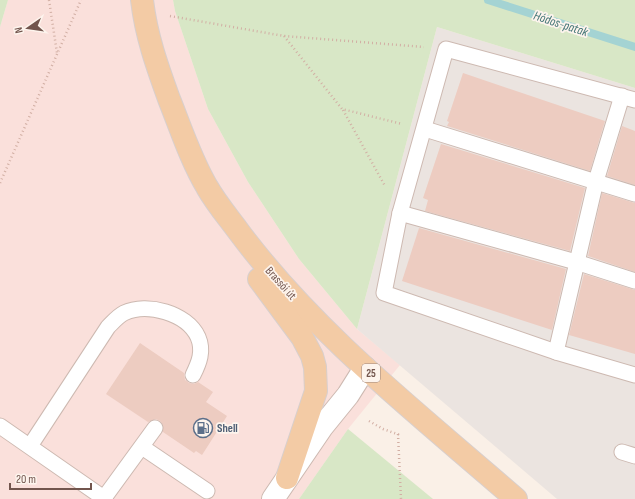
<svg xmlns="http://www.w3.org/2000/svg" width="635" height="499" font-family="'Sofia Sans Condensed',sans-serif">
<rect width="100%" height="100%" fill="#faf0e7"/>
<path fill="#fae0db" d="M8,0h165l2,11 33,98 40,73 51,77 58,70 43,36 -52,64 -49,70h-299v-472z"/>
<path fill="#ebe4e0" d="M437,27l198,61v411h-78l-200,-170z"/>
<g fill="#d8e7c6">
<path d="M0,0h8l-8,27z"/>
<path d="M173,0h462v88l-198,-61 -80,302 -58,-70 -51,-77 -40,-73 -33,-98z"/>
<path d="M348,429l85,70h-134z"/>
</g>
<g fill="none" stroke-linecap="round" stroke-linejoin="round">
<path stroke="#a4d3d3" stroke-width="8" d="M488,0l147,47"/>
</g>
<g fill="#edccc1">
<path d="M463,73l142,48 -15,50 -143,-45 2,-4 -2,-1z"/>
<path d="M622,126l13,5v54l-28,-9z"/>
<path d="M441,144l144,44 -15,63 -145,-40 3,-11 -5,-2z"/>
<path d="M602,193l33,10v69l-47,-16z"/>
<path d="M419,228l147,41 -14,61 -150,-49z"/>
<path d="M584,274l51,16v64l-66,-19z"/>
<path d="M140,343l44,30 1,7 4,3 5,1 4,-2 15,10 -7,10 21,14 -25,39 -6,-4 -2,2 -31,-21v-7l-3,-4 -4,-2 -8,3 -42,-28z"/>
</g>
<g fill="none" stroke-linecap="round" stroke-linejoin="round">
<defs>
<g id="lane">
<path d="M635,100l-189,-51 -46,164 -16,80 172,59 79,23"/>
<path d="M425,129l210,65"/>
<path d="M400,213l176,49 59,19"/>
<path d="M556,352l40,-171 26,-85"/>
<path d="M0,426l105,73"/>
<path d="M30,446l78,-119c5,-5 10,-11 16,-14 23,-11 63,0 74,24 6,14 1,26 -5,38"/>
<path d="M142,447l65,44"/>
<path d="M622,452l13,4"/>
<path d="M104,498l51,-70"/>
</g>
<path id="street" d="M273,499l49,-72 26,-32 17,-27"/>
<g id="primary">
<path d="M142,0c4,35 15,66 27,99 12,30 22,61 38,88 9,16 21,30 32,45 77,103 181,183 277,267"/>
<path d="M259,279l43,58 10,19 3,11 1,24 -29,87"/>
</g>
</defs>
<use href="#lane" stroke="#cdb9b1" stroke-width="17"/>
<use href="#street" stroke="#cdb9b1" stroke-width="24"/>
<use href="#primary" stroke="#d8cfcd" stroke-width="24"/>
<g stroke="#d2afa4" stroke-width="2.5" stroke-dasharray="1 3" stroke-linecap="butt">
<path d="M49,0l8,53"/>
<path d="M170,16l114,20 140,11"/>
<path d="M284,36l58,73 60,15"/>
<path d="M343,110l42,76"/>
<path d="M0,183l81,-183"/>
<path d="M369,421l14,8 17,6"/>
<path d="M398,434l3,65"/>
</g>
<use href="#lane" stroke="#fff" stroke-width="15"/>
<use href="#street" stroke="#fff" stroke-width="22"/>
<use href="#primary" stroke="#f3cba5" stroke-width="22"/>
</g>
<defs>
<symbol id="fuel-ring" viewBox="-11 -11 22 22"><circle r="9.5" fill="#fdf4ed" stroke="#5c6f8a" stroke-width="1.5"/><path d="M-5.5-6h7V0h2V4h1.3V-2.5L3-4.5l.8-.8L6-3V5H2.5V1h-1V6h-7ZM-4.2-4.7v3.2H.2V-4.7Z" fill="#5c6f8a"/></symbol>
</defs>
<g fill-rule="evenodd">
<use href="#fuel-ring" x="192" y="417" width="22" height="22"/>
</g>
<g text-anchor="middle" stroke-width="3.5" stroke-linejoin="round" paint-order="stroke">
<rect fill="#fdf4ed" stroke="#9c857d" stroke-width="1" x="362" y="364" width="18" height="18" rx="3"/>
<g font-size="11" font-weight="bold" fill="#72554d">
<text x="371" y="377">25</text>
</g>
<g font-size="12" fill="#72554d" stroke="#fdf4ed">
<text transform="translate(281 283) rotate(48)" y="4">Brassói út</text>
</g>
<g font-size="12" font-weight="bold" fill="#4e5e75" stroke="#fdf4ed" text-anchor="start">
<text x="217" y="432">Shell</text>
</g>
<g font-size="13" font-style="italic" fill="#427576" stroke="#fdf4ed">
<text transform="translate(561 23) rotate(18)" y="5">Hódos-patak</text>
</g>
</g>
<g transform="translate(28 28) rotate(257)" stroke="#fdf4ed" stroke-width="3" paint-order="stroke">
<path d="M0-3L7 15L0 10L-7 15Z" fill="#72554d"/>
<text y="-6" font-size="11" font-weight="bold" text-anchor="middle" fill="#72554d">N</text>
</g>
<path d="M10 483v6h81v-6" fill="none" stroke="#72554d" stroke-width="2"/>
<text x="16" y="483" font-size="12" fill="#72554d" stroke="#fdf4ed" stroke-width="3" paint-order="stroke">20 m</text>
</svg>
